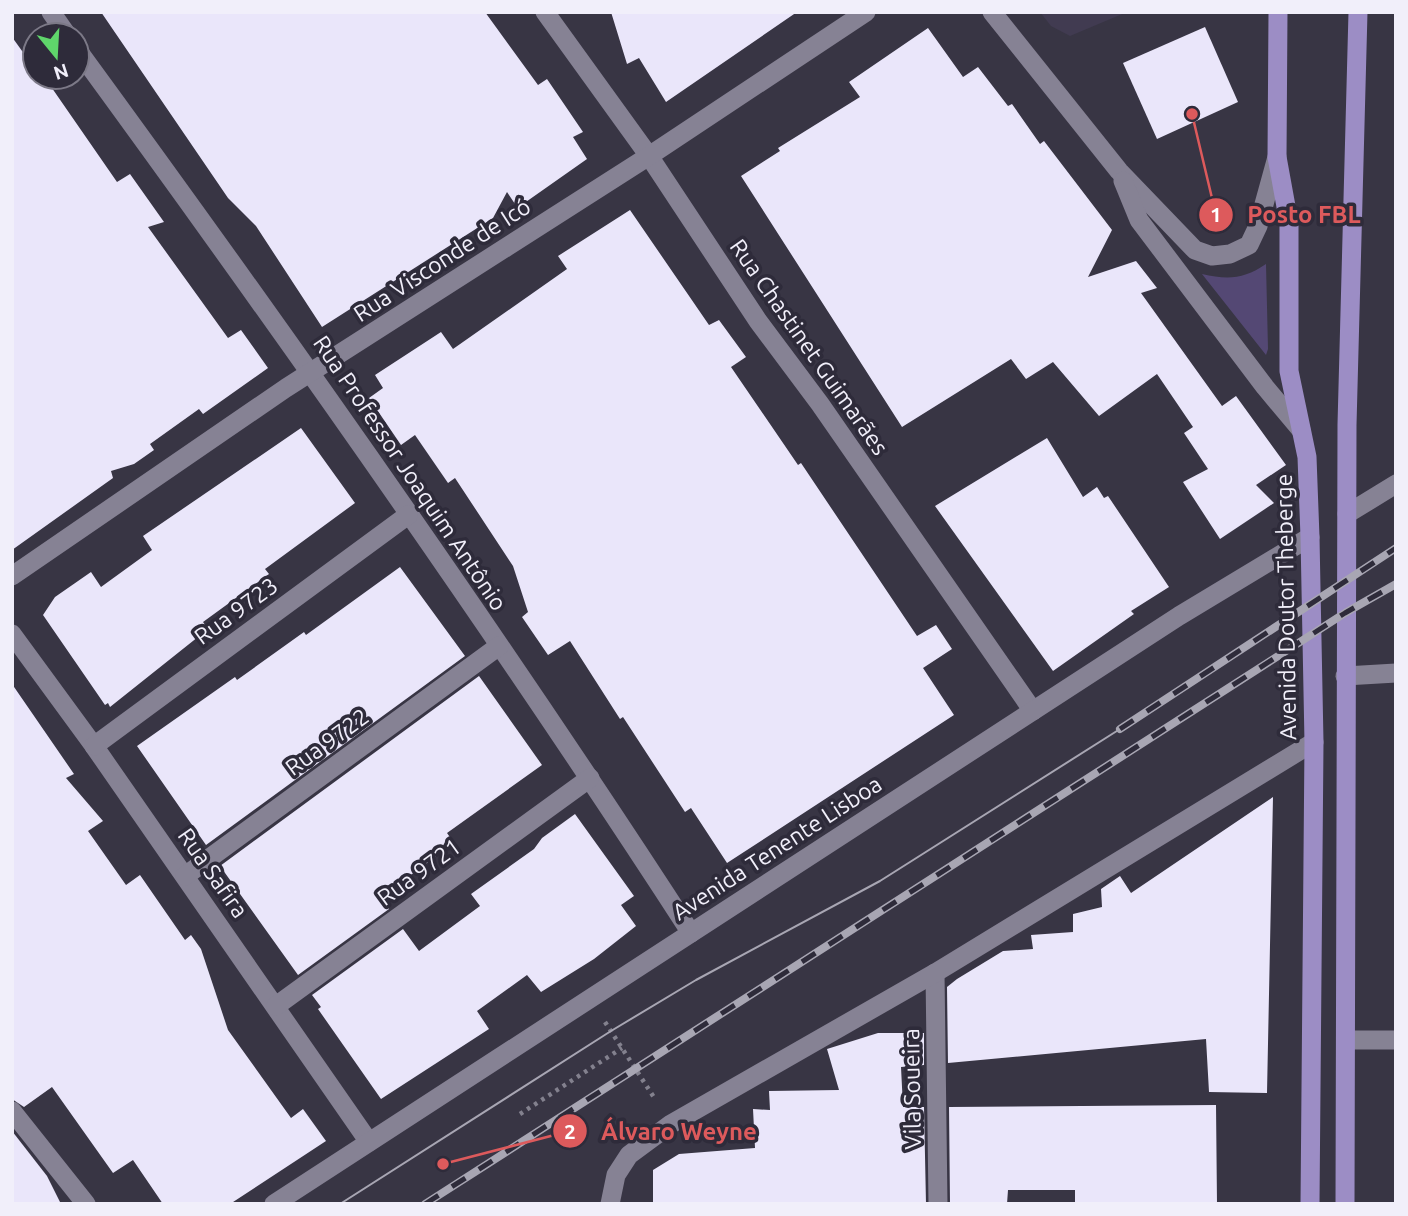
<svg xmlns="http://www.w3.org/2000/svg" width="1408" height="1216" font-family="Ubuntu,sans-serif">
<rect width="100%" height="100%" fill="#383544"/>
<path fill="#413b51" d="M1040,12h87l-57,24 -19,-10z"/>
<path fill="#544874" d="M1266,264l2,85 -2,6 -64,-81c26,6 42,5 64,-10z"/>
<g fill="#eae6fa">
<path d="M101,12h384l53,73 9,-6 36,53 -10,5 14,22 -64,45 -5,-6 -3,6 -8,-12 -14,26 -171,109 -66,-101 -28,-28z"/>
<path d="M611,12h186l-131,90 -27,-44 -12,6z"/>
<path d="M1205,27l33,75 -81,37 -34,-76z"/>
<path d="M928,28l35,49 15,-10 30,39 4,-2 28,40 4,-3 68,89 -24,47 48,-16 21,27 -16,5 81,113 14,-10 50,69 -30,20 18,18 -54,36 -37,-57 25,-13 -24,-36 9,-6 -36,-53 -58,42 -46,-54 -27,17 -15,-20 -109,68 -161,-251 39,-25 -2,-3 82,-51 -11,-15z"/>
<path d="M12,37l23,32v8l10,1 72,104 13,-8 34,48 -16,5 80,111 13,-8 27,38 -65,46 -4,-5 -49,35 4,6 -20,14 -23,7 2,7 -101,72z"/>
<path d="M630,210l79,115 10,-5 27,37 -15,10 67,98 3,-2 116,173 19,-11 16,24 -29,19 31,47 -227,148 -36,-55 -6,4 -62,-95 -3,2 -50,-78 -22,14 -26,-38 6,-5 -15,-46 -58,-88 -7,5 -33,-48 -14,10 -32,-47 14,-10 -8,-13 66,-43 12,17 114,-80 -9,-13z"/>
<path d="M301,428l54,75 -90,66 4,5 -66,48 5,7 -98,78 -2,-4 -3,2 -62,-90 12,-18 36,-25 10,15 51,-37 -9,-14z"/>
<path d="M1047,438l36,59 14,-10 7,11 4,-2 61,91 -38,24 3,3 -81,57 -118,-165z"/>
<path d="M400,567l65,89 -259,189 -69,-99 98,-69 2,3 67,-48 2,3z"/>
<path d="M479,676l63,89 -95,68 7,10 -73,54 8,12 -91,66 -78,-109z"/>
<path d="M12,684l62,90 -8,4 37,43 -15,10 38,54 14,-10 45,65 6,-5 10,14 27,81 63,88 12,-9 23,32 -96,63h-67l-30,-44 -20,13 -61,-86 -28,20 -12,-8z"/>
<path d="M1273,797l-6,296 -58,-1 -3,-53 -258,24 -1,-76 10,-8 46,-28 30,-2 -2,-14 42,-3v-18l29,-7 -1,-18 19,-13 11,17z"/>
<path d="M575,814l59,82 -13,9 15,21 -42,33 -53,33 -14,-17 -50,36 12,18 -108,70 -63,-90 3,-2 -9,-12 91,-66 16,22 61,-45 -9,-12 63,-45 8,-11z"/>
<path d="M878,1033h46v32l-23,2 2,40h21l2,97h-273v-34l26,-16 76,-6 -2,-39 17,1 -1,-19 70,-1 -12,-41z"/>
<path d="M1216,1105l1,99h-142v-14h-67l-1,14h-57l-1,-97z"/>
<path d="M12,1131l35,45 14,28h-49z"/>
</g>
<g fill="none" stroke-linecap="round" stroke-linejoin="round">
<g stroke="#83818e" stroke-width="4.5" stroke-dasharray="3.5 5" stroke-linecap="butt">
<path d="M605,1022l50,77"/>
<path d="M520,1114l102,-66"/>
</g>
<g stroke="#868294" stroke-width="19">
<path d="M51,12l16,23"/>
<path d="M545,12l104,144 109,165 62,83 213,307"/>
<path d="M77,49c212,290 419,583 614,884"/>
<path d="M1347,514l49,-30"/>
<path d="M12,576l274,-188 363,-232 217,-144"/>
<path d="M12,634l82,112 275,396"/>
<path d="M94,746l314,-231"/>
<path d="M185,876l314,-230"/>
<path d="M935,973l3,231"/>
<path d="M276,1006l314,-228"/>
<path d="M12,1111l74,93"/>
<path d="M274,1204l905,-588 131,-79"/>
<path d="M610,1204l6,-29 13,-20 42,-31 264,-151 379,-231"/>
</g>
<g stroke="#868294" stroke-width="19">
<path d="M992,12l127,159 76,79 17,6 18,-2 19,-9 9,-19 19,-69"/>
<path d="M1123,181l16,39 126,167 36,43"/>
<path d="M1345,676l51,-3"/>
<path d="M1346,1040h50"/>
</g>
<g stroke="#9c8dc5" stroke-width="19">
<path d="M1278,12l-1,145 12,66v148l18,86 3,80 4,205 -4,462"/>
<path d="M1345,1204l2,-779 11,-413"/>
</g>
<path stroke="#a8a6b3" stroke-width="2" d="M340,1204l271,-173 85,-51 184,-99 240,-152"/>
<defs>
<g id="rail">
<path d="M1120,729l276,-181"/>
<path d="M425,1204l920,-591 51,-29"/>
</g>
</defs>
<use href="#rail" stroke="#a8a6b3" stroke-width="8"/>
<use href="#rail" stroke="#2e2b3a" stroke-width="5" stroke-dasharray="16" stroke-linecap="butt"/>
</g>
<g text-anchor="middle" stroke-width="7" stroke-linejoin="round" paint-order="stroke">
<g font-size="23" fill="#f1effa" stroke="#2e2b3a">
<text transform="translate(442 260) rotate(-33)" y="8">Rua Visconde de Icó</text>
<text transform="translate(809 347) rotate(55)" y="8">Rua Chastinet Guimarães</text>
<text transform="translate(410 473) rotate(56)" y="8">Rua Professor Joaquim Antônio</text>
<text transform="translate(1286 607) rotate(-91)" y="8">Avenida Doutor Theberge</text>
<text transform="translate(236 611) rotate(-36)" y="8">Rua 9723</text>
<text transform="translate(327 742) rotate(-36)" y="8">Rua 9722</text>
<text transform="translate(777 848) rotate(-33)" y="8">Avenida Tenente Lisboa</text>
<text transform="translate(419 872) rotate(-36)" y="8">Rua 9721</text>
<text transform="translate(213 873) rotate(55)" y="8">Rua Safira</text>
<text transform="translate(912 1089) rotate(-91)" y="8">Vila Soueira</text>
</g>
</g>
<path fill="none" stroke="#dd5a5c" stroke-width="2.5" d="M1192 114L1216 215M443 1164L570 1131"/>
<g fill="#dd5a5c" stroke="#2e2b3a" stroke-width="2.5">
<circle cx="1192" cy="114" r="7"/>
<circle cx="443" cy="1164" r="7"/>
<circle cx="1216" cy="215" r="18"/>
<circle cx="570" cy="1131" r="18"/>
</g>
<g font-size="21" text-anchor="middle" font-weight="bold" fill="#fff">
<text x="1216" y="222">1</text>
<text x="570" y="1139">2</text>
</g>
<g font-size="24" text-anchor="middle" font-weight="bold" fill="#dd5a5c" stroke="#2e2b3a" stroke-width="7" stroke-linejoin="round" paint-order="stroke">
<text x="1304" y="223">Posto FBL</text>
<text x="679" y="1140">Álvaro Weyne</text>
</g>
<rect width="1408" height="1216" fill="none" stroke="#f1effa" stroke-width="28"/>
<g transform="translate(56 56) rotate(162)"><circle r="33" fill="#2e2b3a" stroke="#7c7987" stroke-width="2"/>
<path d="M0-5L12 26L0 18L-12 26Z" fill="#5fd56b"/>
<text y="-10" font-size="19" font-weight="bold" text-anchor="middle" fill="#f1effa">N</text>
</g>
</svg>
